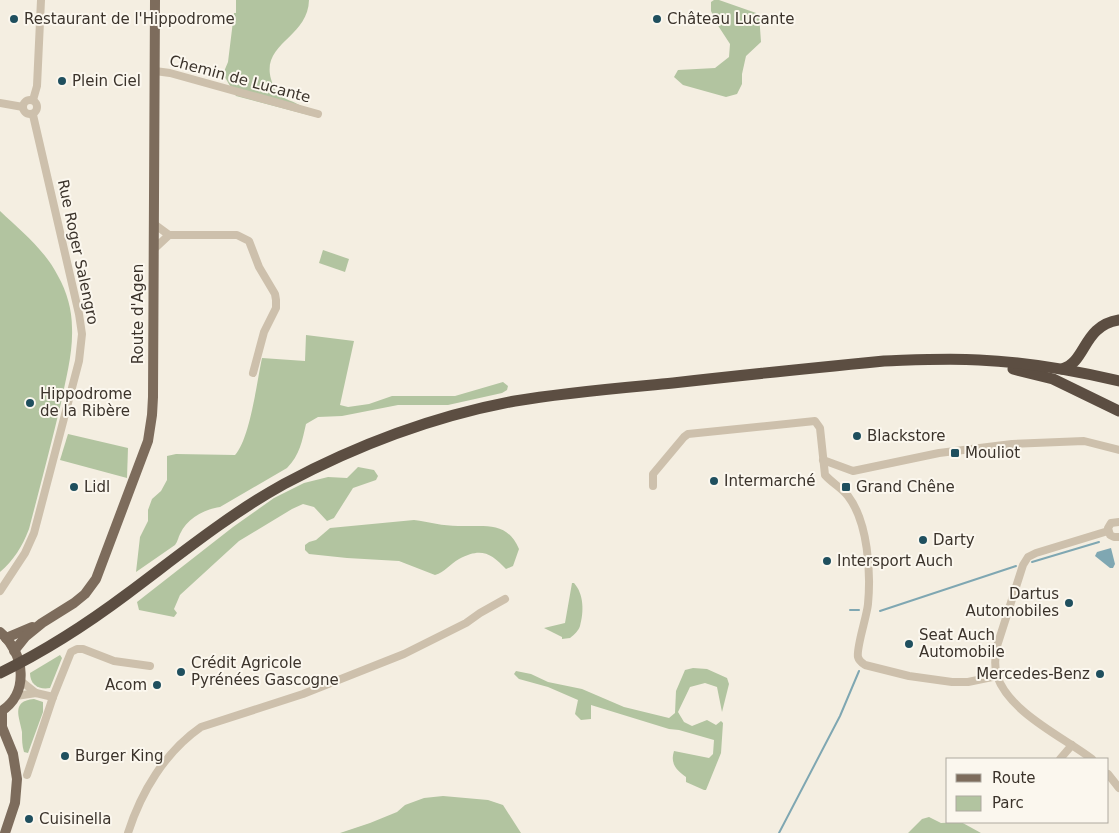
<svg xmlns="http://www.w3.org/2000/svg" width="1119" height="833" font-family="'DejaVu Sans',sans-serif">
<rect width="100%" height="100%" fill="#f4eee1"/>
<g fill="#b2c4a0">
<path d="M236,0h73c-1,38 -48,43 -38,79 1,3 2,8 4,11 6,10 21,11 29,18 3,2 6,6 8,8l-76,-20 -13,-22 5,-12 6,-49h2z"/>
<path d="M714,0h5l40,14 2,28 -15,14 -4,18v10l-5,10 -11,3 -43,-12 -9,-8 4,-7 37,-2 14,-11 1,-13 -13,-20 -6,-13v-9z"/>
<path d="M0,211c21,20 45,39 58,65 9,16 14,34 14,52 1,25 -6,50 -11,75 -10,42 -21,84 -32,126 -7,18 -15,31 -29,43z"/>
<path d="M323,250l26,9 -4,13 -26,-9z"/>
<path d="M306,335l48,6 -14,64 8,2 21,-3 23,-8h63l48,-14 5,4 -1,4 -5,3 -54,12h-50l-56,11 -24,1 -12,7c-4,17 -6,31 -19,44l-67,39c-15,2 -33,11 -40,27 -2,4 -2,7 -5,11l-39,27 4,-35 8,-16v-11l4,-11 9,-8 6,-11v-24l9,-2 59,1c15,-16 22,-74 27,-97l43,3z"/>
<path d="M68,434l60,14 -1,30 -67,-18z"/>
<path d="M358,467l16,3 4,6 -2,4 -23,8 -19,30 -7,3 -13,-14 -11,-3 -11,5 -53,32 -59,54 -6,14 3,4 -3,4 -35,-7 -2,-8 96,-75 41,-29 30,-15 24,-6 19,1z"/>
<path d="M414,520c15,2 29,6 44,6 25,1 49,-6 61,23l-6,17 -7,3c-15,-16 -25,-22 -47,-10 -9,5 -14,13 -24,16l-36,-14 -52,-3 -38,-4 -4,-4v-5l4,-3 7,-2 14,-12z"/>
<path d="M572,583h2c10,11 10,29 6,43 -1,4 -6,9 -10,12l-8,1v-2l-18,-9 21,-5z"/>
<path d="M60,655l2,3 -12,30c-11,2 -20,-3 -20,-15z"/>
<path d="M693,668l14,1 20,9 2,6 -7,28 -5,-25 -12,-4 -15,4 -12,25 6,10 8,4 15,-6 9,5 5,-4 2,2 -2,30 -15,37h-2l-18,-8v-5c-10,-7 -16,-14 -12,-26l35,7 4,-4 1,-14 -35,-10 -10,-1 -78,-24v14l-10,1 -6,-6 3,-14 -30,-13 -29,-8 -5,-5 2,-3 15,3 17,8 34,7 42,18 45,11 6,-5 1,-22 9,-21z"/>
<path d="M34,699l9,3v10l-15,41 -4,-1c-2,-6 -2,-13 -2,-20 -2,-14 -12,-31 12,-33z"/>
<path d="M443,796l45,4 15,5 18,28h-181l30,-10 27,-11 8,-7 19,-7z"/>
<path d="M929,817l12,6 20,-1 20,11h-73l14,-14z"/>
</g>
<path fill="#7fa7b2" d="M1111,548l4,16 -2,4h-3l-15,-12 2,-4z"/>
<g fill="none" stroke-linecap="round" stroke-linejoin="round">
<g stroke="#7fa7b2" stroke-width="2">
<path d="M1032,562l67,-20"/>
<path d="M850,610h9"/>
<path d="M880,611l136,-45"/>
<path d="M779,833l61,-117 19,-45"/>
</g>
<g stroke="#cdc0ac" stroke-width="8">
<path d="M155,71l15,2 148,41"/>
<circle cx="30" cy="107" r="7"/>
<path d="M33,100l4,-14 4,-86"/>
<path d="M0,103l23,4"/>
<path d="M154,224l15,11h68l12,6 10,26 16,27 1,6v8l-12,24 -11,41"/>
<path d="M154,249l15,-14"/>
<path d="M823,460l30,11 86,-18 73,-9 72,-3 35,9"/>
<path d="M653,486v-12l31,-37 4,-3 127,-13 5,7 5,47c7,8 17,13 23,21 20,26 23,76 20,108 -1,12 -12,44 -10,53 1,4 4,6 7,8l44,11 43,6h16l29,-6"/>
<path d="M1119,522l-8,1 -3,5 2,7 4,2h5"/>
<path d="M0,591l25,-38 9,-20 45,-172 3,-27 -3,-20 -46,-199"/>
<path d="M21,681l15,12"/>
<path d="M16,696l20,-3 17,4"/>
<path d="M1060,759l12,-14"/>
<path d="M1092,759c-29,-22 -82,-46 -95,-83 -3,-10 -2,-20 0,-30l26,-81 5,-8 8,-4 72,-22"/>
<path d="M1108,774l11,14"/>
<path d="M27,775l26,-78 18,-45 6,-3h6l31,12 36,5"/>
<path d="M128,833c13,-41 37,-81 73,-106l102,-33 101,-40 62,-31 14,-10 25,-14"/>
</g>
<g stroke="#7d6c5c" stroke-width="10">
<path d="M0,632c25,21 30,62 0,80"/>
<path d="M6,638l26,-11"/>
<path d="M14,651l12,-15 16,-13 32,-20 11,-9 11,-15 52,-138 4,-26 1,-18 2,-397"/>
<path d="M2,711v16l11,27 4,25 -2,24 -10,30"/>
</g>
<g stroke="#5c4e42" stroke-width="11">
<path d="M1013,369l40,10 66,32"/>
<path d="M1062,369c25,-7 20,-43 57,-49"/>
<path d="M0,673c45,-22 87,-49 127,-79 51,-38 101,-79 157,-110 73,-39 150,-68 231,-83 52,-9 105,-13 158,-18 70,-8 140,-15 211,-22 31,-1 63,-3 95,-1 47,2 94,10 140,21"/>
</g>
</g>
<g fill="#1f4f5e" stroke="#fbf7ee" stroke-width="2">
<circle cx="14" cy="19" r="5"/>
<circle cx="657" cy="19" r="5"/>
<circle cx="62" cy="81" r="5"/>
<circle cx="30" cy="403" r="5"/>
<circle cx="857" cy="436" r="5"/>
<rect x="950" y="448" width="10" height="10" rx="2.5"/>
<circle cx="714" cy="481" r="5"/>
<circle cx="74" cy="487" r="5"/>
<rect x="841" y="482" width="10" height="10" rx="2.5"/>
<circle cx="923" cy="540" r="5"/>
<circle cx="827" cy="561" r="5"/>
<circle cx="1069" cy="603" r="5"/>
<circle cx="909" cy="644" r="5"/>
<circle cx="181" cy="672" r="5"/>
<circle cx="1100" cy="674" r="5"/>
<circle cx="157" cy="685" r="5"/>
<circle cx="65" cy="756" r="5"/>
<circle cx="29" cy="819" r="5"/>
</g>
<g text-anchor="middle" stroke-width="4" stroke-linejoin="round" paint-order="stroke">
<g font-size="15" fill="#3b332b" stroke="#fbf7ee" text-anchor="start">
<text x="24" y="24">Restaurant de l'Hippodrome</text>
<text x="667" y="24">Château Lucante</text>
<text x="72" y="86">Plein Ciel</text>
<text x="40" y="399">Hippodrome<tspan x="40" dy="17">de la Ribère</tspan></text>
<text x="867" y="441">Blackstore</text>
<text x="965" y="458">Mouliot</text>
<text x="724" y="486">Intermarché</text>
<text x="84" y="492">Lidl</text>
<text x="856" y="492">Grand Chêne</text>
<text x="933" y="545">Darty</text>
<text x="837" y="566">Intersport Auch</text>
<text x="1059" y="599" text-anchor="end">Dartus<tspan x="1059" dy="17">Automobiles</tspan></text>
<text x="919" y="640">Seat Auch<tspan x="919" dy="17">Automobile</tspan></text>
<text x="191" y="668">Crédit Agricole<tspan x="191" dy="17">Pyrénées Gascogne</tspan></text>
<text x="1090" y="679" text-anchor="end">Mercedes-Benz</text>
<text x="147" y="690" text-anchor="end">Acom</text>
<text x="75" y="761">Burger King</text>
<text x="39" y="824">Cuisinella</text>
</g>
<g font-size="15" fill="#3b332b" stroke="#fbf7ee">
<text transform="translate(240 79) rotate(15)" y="5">Chemin de Lucante</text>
<text transform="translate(78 252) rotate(78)" y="5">Rue Roger Salengro</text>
<text transform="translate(138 314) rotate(-90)" y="5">Route d'Agen</text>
</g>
</g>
<rect x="946" y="758" width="162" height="65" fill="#fbf7ee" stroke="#aea9a0"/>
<rect x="956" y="774" width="25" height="8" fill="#7d6c5c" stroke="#aea9a0"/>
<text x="992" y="783" font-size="15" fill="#3b332b">Route</text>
<rect x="956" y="796" width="25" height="15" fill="#b2c4a0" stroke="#aea9a0"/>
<text x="992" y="808" font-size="15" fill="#3b332b">Parc</text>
</svg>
